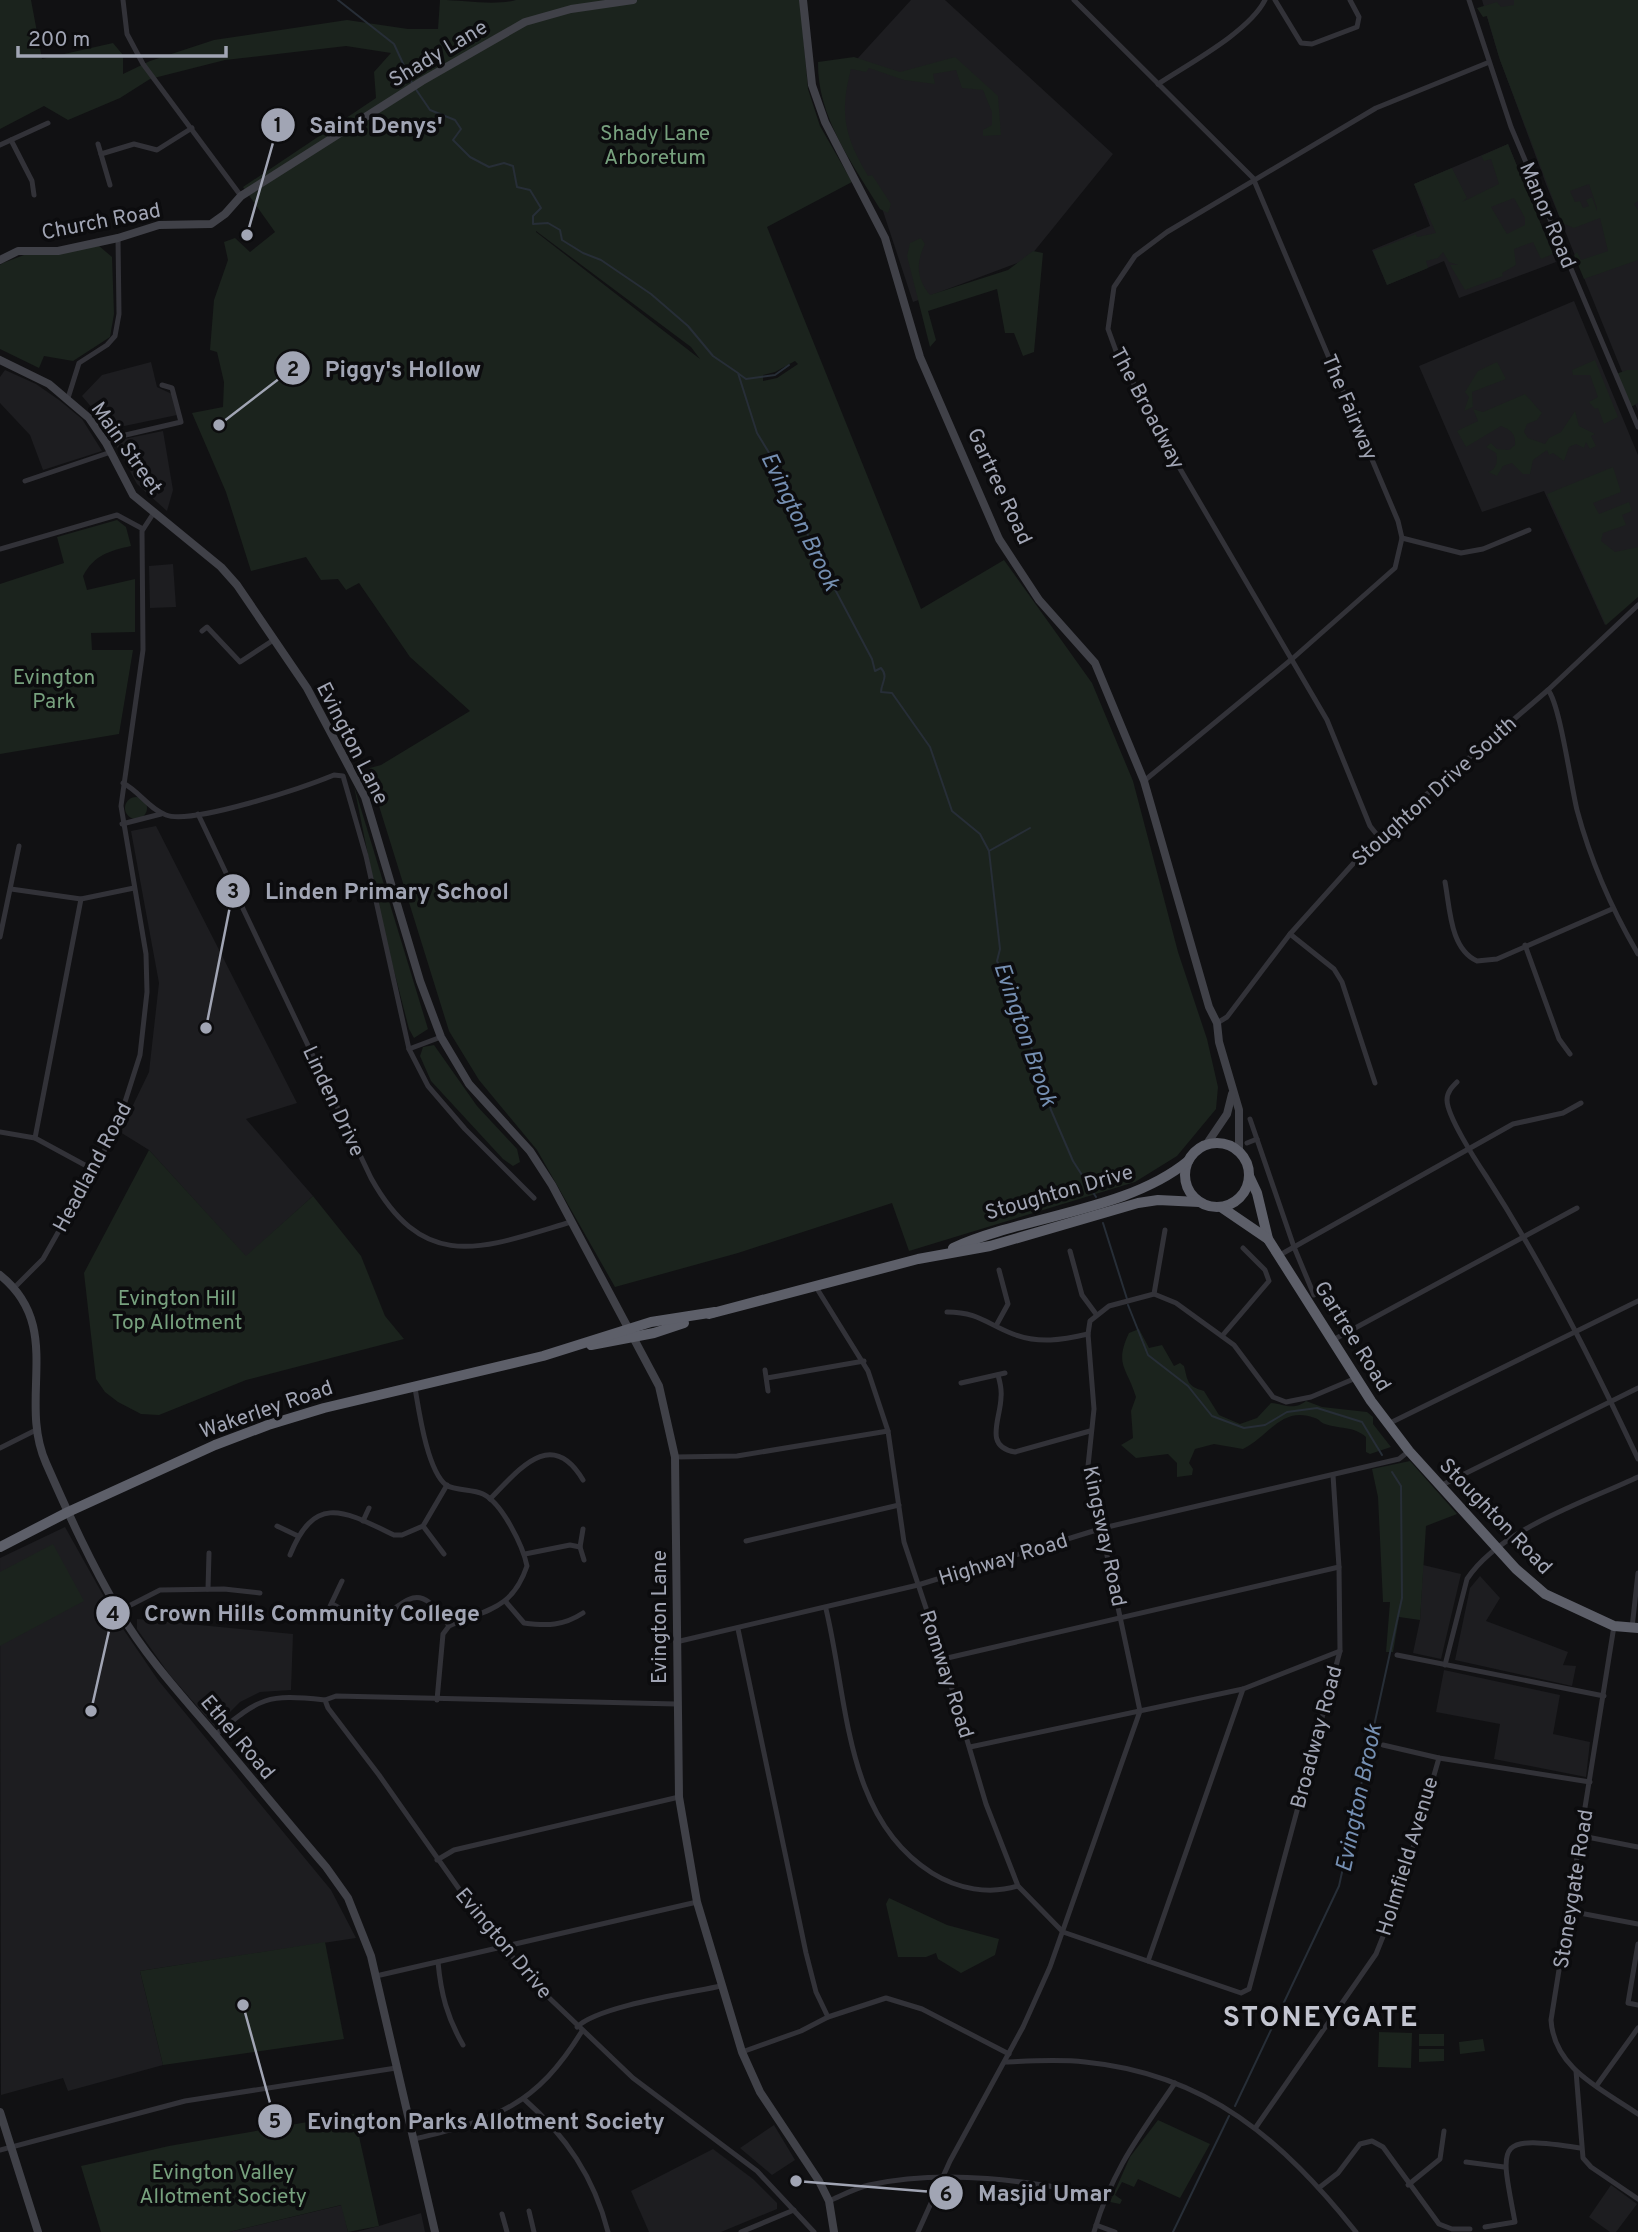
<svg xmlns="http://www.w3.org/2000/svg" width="1638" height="2232" font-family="Overpass,sans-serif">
<rect width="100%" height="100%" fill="#111113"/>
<g fill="#1d1d20">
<path d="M911,0h34l168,154 -85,105 -115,43 -33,-100 -24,-40 -29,-70z"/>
<path d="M1482,0h156v411l-92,-227 -47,-127z"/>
<path d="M1508,144l48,118 -97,36 -15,-37 -57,24 -15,-35 58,-24 -16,-42z"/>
<path d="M1574,301l64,154v141l-33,29 -61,-134 -62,21 -63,-146z"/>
<path d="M151,362l6,25 15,7 5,21 -67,14 -28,-33 20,-21z"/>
<path d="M5,370l31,14 23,16 23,19 20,32 -59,19 -13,-35 -30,-32v-26z"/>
<path d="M163,431l10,59 -6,21 -30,-27 -23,-43z"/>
<path d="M173,564l3,43 -26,1 -1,-42z"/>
<path d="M156,826l141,277 -51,16 67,77 -67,61 -97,-107 -29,-18 29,-60 10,-89 -28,-152z"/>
<path d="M65,1527l52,93 41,60 173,210 25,48 -216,33 23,94 -95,26 -5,-13 -62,17 -1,-537z"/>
<path d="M1423,1565l38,9 -20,85 -28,-6 7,-33z"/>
<path d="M1480,1576l20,22 -14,23 82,31 -5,13 13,1 -4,20 -117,-26 15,-72z"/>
<path d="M137,1619l156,15 -2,56 -31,2 -20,10 -25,25 -46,-53 -32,-45z"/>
<path d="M1444,1670l116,25 -7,39 37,8 -4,35 -92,-18 6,-35 -64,-12z"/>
<path d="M774,2125l21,35 -23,15 -32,-27z"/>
<path d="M713,2149l40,30 24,24v6l-56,23h-72l-18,-41z"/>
<path d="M1611,2185l26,19 -21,28h-6l-21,-15z"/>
<path d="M342,2205l6,27h-119z"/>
<path d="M421,2213l4,19h-69l23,-6z"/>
</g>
<g fill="#1b231d" fill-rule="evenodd">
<path d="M0,0h31l11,59 71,-16 10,12v19l27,-13 64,-21 133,-20 61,9h30l2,-29c24,0 54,6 76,0h284l8,89 12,37 32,56 -85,45 154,382 83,-49 88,123 41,98 45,171 29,87 11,48 -2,22 -39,47 -42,26 -226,69 -17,-48 -154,50 -123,34 -78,-137 -58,-70 -30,-49 -74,-238 -12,-17 7,-8 11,-3 89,-54 -60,-54 -51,-74 -13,7 -8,-11 -17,1 -15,-23 -55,14 -25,-79 -34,-79 31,-6 1,-25 -7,-30 -7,-2 4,-50 14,-40 -4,-18 11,-4 15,14 25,-20 -32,-45 133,-89 -2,-26 17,-19 -45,-7 -121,14 -75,19 -30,19 -52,22 -24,-14 -44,23zM536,231l155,116 9,12 -164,-127zM795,361l3,3 -21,14 -14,3v-6l12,-3z"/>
<path d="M1514,0h124v201l-4,3 4,6v50l-54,19 -10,-24 3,-3 4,8 27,-9 -8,-33 -26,10 -12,-5 -62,-163 -13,-44 -4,1 -6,-9 20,-6 4,5 13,-2zM1589,184l8,24v3l-5,-14 -6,3 3,6 -6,2 -3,-7 -5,1 -5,-11z"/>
<path d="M854,57l46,15 55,-15 43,39 3,39 -18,1v-6l9,-5v-13l-9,-22 -21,-2 -6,-18 -23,4 2,10 -31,-4 -35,-12 -3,4 -15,-3c-12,45 -6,68 17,107l4,-1 19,29 -3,9 -8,-4c-27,-45 -63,-92 -62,-147z"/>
<path d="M1508,144l45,110 -12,5 -8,-17 -19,7 2,16 -14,8 1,3 -38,14 -15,-25h8l-9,-3 -6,-10 -5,6 -12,3 2,7 -41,17 -14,-34 43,-17 1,3 19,-4 -22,-49 38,-16 15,30 -5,4 37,-18 -8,-25 -7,2 -3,-5zM1514,198l11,20v7l-18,9 -16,-27z"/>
<path d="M921,238l4,6c-9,19 -9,34 5,51l78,-25 25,-19 10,2 -9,99 -11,4 -9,-23h-9l-8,-44 -69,22 8,29 -6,7 -23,-91 3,-13z"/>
<path d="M99,246l13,11 2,57 -4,23 -37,24 -29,-5 -5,12 -39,-19v-84l3,-2 21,-8z"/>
<path d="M1595,360l23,57 -14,7 -6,-16 -3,1 -6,-7 9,-5 -8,-22h-17l-1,-5z"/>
<path d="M1497,362l9,17 -34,13 1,15 -9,4 5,-14 -4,-5 13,-21z"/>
<path d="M1627,370h11v33l-7,4 -15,-33z"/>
<path d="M1525,394l17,19 -5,7 -10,4 -3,8 4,6 17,6 4,-6 12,-6 14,-21 4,15 16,8 -4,2 5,10 -6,3 -4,-7 -2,6 -8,-4 -7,3 -5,14 -11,-8 -4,2 -2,-5 -14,10 -3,14h-7l-11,-11 -9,3 -6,10 -9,-4c9,-3 10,-11 8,-19l-10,-6 5,-4 6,6 12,1 6,-5c1,-11 -4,-15 -14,-19l-35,21 -9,-16 21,-10 -5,-12 10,3z"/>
<path d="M1613,467l8,25 -28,11 6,11 30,-12 3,9 -10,4 4,10 -23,8 -2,8 14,11 23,-5v50l-32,28 -59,-131z"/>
<path d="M117,520l9,7 5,19c-22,5 -37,9 -48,30l4,14 48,-11v53l-44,1 1,17h41l-14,84 -119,20v-170l64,-21 -7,-26z"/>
<path d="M354,786l74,243 -14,9 -5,-9 -27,-105z"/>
<circle cx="136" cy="808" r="11"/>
<path d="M434,1045l43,61 40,43 3,13 -7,4 -10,-7 -72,-78 -11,-25 3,-9z"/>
<path d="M149,1150l97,106 67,-60 48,60 24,60 19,23 -158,41 -87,35 -18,-1 -23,-12 -13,-10 -9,-13 -12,-106z"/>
<path d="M1139,1329l10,19 13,-3 12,21 6,-3 4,3c4,16 3,20 20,25l15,24 21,9 17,-6 14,-15c14,1 22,8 35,-2l16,6 45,5 6,5v7l18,23 -21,7 -4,-2v-15c-12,-11 -28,-8 -41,-13 -4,-1 -6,-5 -10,-6 -33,-13 -46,18 -72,31l-29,-5 -19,5 -6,14 4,6 -1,6 -15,2v-14l-9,-9 -32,4 -15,-13 12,-7 -2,-27 5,-14c-9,-30 -22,-32 -7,-64z"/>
<path d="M1410,1461l47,53 -31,12 -6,94 -21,-3 -6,35h-7l4,-50h-7l-5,-105 -6,-28z"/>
<path d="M53,1544l31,57 -84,45v-74z"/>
<path d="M889,1898l58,27 52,14 -4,16 -34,18 -23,-14 -2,-6 -10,4h-28l-12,-53z"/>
<path d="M325,1942l19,97 -181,26 -23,-94z"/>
<path d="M1379,2032l33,1 -1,35 -33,-1z"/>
<rect x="1419" y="2034" width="25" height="12"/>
<path d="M1483,2039l2,12 -25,3 -1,-12z"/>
<path d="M1419,2049h25v12l-25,1z"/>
<path d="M354,2114l25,112 -31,6 -7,-27 -112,27h-128l-20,-66 88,-20z"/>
<path d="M1158,2120l52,24 -30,54 -42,-19 -4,8 -12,-5 -7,13 7,5 -2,4 -10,-2 20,-45z"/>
</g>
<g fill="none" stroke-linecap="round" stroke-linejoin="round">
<g stroke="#272e37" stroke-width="2">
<path d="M338,0l56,44 18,39"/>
<path d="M415,88l15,22 25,10 6,9 -8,11 17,17 19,10 15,-4 9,3 4,21 13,3 11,18 -8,8v8l15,-1 12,7 2,10 21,13 18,7 50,34 37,32 25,30 25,17 19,60 28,46 29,71 58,109 3,12 6,-3c8,9 0,15 0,24l11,1 38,54 22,64 28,23 9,17 11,98 -3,12 21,44 33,105 22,51 23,36"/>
<path d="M739,374l7,5 29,-4 14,-10"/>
<path d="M989,851l41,-23"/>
<path d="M1103,1223l24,76"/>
<path d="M1128,1305l20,50 40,31 24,30 32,12 21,-3 22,-13 30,-4 45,14 20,33"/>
<path d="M1235,2106l104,-220 63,-288 -1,-112 -9,-14"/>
<path d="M1173,2232l56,-116"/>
</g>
<g stroke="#323238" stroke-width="5">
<path d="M123,0l4,34 16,30 98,132"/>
<path d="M1074,0l179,178 145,343 4,17 -7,30 -103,91 -148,122"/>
<path d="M1275,0l26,43 11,1 45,-17 2,-10 -9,-17"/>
<path d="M1469,0l42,127 127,300"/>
<path d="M1158,84c30,-20 91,-52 107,-84"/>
<path d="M11,140l21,41 2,14"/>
<path d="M98,144l12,41"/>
<path d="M0,145l48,-22"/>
<path d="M101,154l33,-10 23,6 35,-22"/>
<path d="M68,398l11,-35 28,-18 8,-9 4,-22 -1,-76"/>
<path d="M106,443l11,-6 64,-15 -9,-34 -10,-3"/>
<path d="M25,481l86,-29"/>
<path d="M1402,538l59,15 22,-4 46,-19"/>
<path d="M0,549l117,-34 26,14"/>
<path d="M202,631l5,-4 33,35 35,-23"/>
<path d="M1548,690c12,14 23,96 29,120 14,52 34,98 61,144"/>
<path d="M123,783c16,8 26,26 43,32 26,10 139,-28 168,-40l9,1 23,80 43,193 32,-12"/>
<path d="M198,814l173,364c54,97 112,70 200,44"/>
<path d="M122,824l39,-10"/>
<path d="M1378,836l-8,-10 -43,-106 -148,-253 -63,-116 -8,-22 6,-42 21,-31 32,-24 209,-124 111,-45"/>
<path d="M1445,882c5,26 5,67 32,79l20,-2 115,-50"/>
<path d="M11,889l70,10 53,-11"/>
<path d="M1290,934l44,35 8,13 33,101"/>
<path d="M0,937l19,-91"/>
<path d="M1525,945l34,94 11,15"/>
<path d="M1217,1023l10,-6 63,-83 88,-98 170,-146 90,-85"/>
<path d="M409,1049l19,37 37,43 69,69"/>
<path d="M1457,1082c-5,5 -10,10 -10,18 0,16 29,61 39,76 58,90 106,185 152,283"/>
<path d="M1250,1119l44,128 20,48"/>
<path d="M0,1132l35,6 59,32"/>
<path d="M35,1138l46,-239"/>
<path d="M1247,1143l10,-4"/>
<path d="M1070,1251l12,44 14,19"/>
<path d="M1278,1256l235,-132 50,-11 18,-10"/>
<path d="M816,1287l52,84 20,60 16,111 39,117 43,145 32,82 45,46 178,61 8,-4 91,-338 -1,-84 -6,-92"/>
<path d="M14,1288l29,-29 73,-129 24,-75 7,-63 -1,-38 -25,-148 22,-156 -1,-119 11,-17"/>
<path d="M1154,1294l11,-64"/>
<path d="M947,1312c31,0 40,12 66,22 26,10 49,6 75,0"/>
<path d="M997,1324l11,-20 -9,-34"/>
<path d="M1222,1336l47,-55 -4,-11 -22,-22"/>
<path d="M1333,1340l244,-132"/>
<path d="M765,1370l3,21"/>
<path d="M998,1375c2,7 4,14 3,22 0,21 -18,50 14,55l75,-21"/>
<path d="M767,1378l97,-17"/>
<path d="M961,1383l44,-10"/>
<path d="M415,1388c4,23 12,82 31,97 10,6 26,4 37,9 19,9 40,52 44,72 -15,44 -40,43 -78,60l-6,8 -6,66"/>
<path d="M1388,1424l250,-123"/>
<path d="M0,1448l36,-18"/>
<path d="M675,1457l62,-1 151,-25"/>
<path d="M1440,1486l198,-98"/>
<path d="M490,1499c28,-28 61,-73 93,-19"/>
<path d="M363,1521l6,-13"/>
<path d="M277,1526l21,10"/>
<path d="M583,1529l-3,18 4,13"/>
<path d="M746,1541l153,-36"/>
<path d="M444,1554l-21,-28 24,-41"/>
<path d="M525,1554l45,-9 10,2"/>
<path d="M290,1555c25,-62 54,-44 104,-20h8l21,-9"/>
<path d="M208,1589l1,-36"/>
<path d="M506,1602l18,21c23,3 39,3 59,-10"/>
<path d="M332,1604c10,5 24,14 36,14 36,0 43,-51 81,8"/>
<path d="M826,1609c22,90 18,209 106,264 26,16 57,22 86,13"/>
<path d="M119,1611l41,-21 64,-1 36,4"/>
<path d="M323,1621l19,-40"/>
<path d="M1614,1626l-63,394c3,49 51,69 87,94"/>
<path d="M1632,1628l6,-55"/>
<path d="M738,1629l68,324 10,39 12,25"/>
<path d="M676,1642l242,-57 185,-57 296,-69 10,-8"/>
<path d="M1397,1655l207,41"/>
<path d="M943,1659l396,-92"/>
<path d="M1445,1665l22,-86c33,-50 118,-77 171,-102"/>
<path d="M325,1700l11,-4 340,8"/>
<path d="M215,1735c46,-38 51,-41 110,-35l3,8 51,67 104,148 60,69 90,86 124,93 57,61"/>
<path d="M1383,1745l56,13 151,24"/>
<path d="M970,1747l273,-58 97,-38"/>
<path d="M1582,1836l56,11"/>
<path d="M437,1860l17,-10 225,-53"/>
<path d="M1569,1911l69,13"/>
<path d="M1638,1944l-10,59 10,2"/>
<path d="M1148,1961l95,-272"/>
<path d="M438,1962c3,32 9,55 25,83"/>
<path d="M376,1976l321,-74"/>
<path d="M577,2027c21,-21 112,-34 144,-41"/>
<path d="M742,2052l59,-21 27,-14 58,-19 36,11 87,45"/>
<path d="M1005,2062c26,-1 53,-3 80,0 123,12 197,78 271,170"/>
<path d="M1576,2071l7,87 8,9 47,32"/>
<path d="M1597,2085l41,-57"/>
<path d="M524,2099c42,37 70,78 84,133"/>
<path d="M1256,2127l120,-173 22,-55 41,-141"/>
<path d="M414,2139c81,-19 123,-34 168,-108"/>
<path d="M0,2150l185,-49 211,-33"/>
<path d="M1466,2162l38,5"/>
<path d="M1408,2185l32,-26 4,-28"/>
<path d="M1320,2187l18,-14 22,-29 12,-3 11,6 56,77 13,5h18"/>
<path d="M829,2201c12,-5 26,-13 40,-16 78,-17 159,-4 236,11"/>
<path d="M529,2211l5,21"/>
<path d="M502,2214l5,18"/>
<path d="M1096,2225l19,7"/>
<path d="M1485,2227l30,-5c-15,-80 -21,-87 65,-74"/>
<path d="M741,2232l53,-22"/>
<path d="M918,2232l32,-71 73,-134 27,-60 90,-256 -52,-245 6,-57 -6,-75 2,-13 19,-15 45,-12 22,9 58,42 39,52 13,5 25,-5 45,-19"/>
<path d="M1094,2232c18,-62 45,-96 81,-149"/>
</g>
<g stroke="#404148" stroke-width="8">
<path d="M803,0l9,85 13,37 60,116 35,119 79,182 40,61 56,63 49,118 65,226 8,16 2,19 20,68v42"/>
<path d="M0,260l18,-9h40l60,-13 41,-13 52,-1 14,-10 16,-18 181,-115 103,-59 46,-13 62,-9"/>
<path d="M0,360l49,24 40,34 17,25 27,52 88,72 16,18 70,103 58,109 55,184 21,56 28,47 61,67 22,34 107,201 16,71 4,340 18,105 45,150 18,40 59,89 10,20 5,31"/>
<path d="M1206,1145l21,-31 5,-20"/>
<path d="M0,1275c65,52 17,123 46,188 22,50 45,101 73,148 27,46 63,85 98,126 36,43 72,87 109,130l22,31 23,58 64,276"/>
<path d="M0,2112l38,120"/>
</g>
<g stroke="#5d5f69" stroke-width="10">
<circle cx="1217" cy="1175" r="32"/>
<path d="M1249,1176l8,17 11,46 103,162 38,50 107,118 29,25 69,32 24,2"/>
<path d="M1221,1207l47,32"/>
<path d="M953,1248c73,-33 174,-37 235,-87"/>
<path d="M709,1314l209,-55 72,-13 148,-43 20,-3 41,2"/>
<path d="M591,1345l63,-12 30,-10"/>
<path d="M0,1547l68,-35 147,-67 53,-20 56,-17 219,-52 108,-34 64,-10"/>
</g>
</g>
<g text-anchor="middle" stroke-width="7" stroke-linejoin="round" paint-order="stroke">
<g font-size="21" fill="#a1a5b4" stroke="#0c0c0e">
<text transform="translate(438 53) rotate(-31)" y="7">Shady Lane</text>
<text transform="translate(1548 215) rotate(67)" y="7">Manor Road</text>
<text transform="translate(101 221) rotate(-11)" y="7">Church Road</text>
<text transform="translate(1350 407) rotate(67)" y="7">The Fairway</text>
<text transform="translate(1148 408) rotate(62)" y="7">The Broadway</text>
<text transform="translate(127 448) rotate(55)" y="7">Main Street</text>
<text transform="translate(1000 486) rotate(65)" y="7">Gartree Road</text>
<text transform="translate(353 743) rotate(63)" y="7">Evington Lane</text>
<text transform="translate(1434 791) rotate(-42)" y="7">Stoughton Drive South</text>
<text transform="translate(334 1101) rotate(65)" y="7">Linden Drive</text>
<text transform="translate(92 1167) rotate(-62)" y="7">Headland Road</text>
<text transform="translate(1059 1192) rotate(-16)" y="7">Stoughton Drive</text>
<text transform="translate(1353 1336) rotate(58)" y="7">Gartree Road</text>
<text transform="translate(266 1409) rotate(-19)" y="7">Wakerley Road</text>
<text transform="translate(1496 1516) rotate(46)" y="7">Stoughton Road</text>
<text transform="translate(1105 1536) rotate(78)" y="7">Kingsway Road</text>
<text transform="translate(1003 1559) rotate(-17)" y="7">Highway Road</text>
<text transform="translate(659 1617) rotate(-90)" y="7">Evington Lane</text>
<text transform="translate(947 1674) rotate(72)" y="7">Romway Road</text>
<text transform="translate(238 1737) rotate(50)" y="7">Ethel Road</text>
<text transform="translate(1316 1737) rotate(-75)" y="7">Broadway Road</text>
<text transform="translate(1407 1856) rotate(-73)" y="7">Holmfield Avenue</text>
<text transform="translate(1573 1889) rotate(-81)" y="7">Stoneygate Road</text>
<text transform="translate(504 1943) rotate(50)" y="7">Evington Drive</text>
</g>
<g font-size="21" fill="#77a17e" stroke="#0c0c0e">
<text x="655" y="140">Shady Lane<tspan x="655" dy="24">Arboretum</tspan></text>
<text x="54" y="684">Evington<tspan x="54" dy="24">Park</tspan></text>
<text x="177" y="1305">Evington Hill<tspan x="177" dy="24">Top Allotment</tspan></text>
<text x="223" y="2179">Evington Valley<tspan x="223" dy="24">Allotment Society</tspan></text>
</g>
<g font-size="23" font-style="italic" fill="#758fb2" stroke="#0c0c0e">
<text transform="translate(801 521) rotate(64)" y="8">Evington Brook</text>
<text transform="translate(1026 1034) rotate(71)" y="8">Evington Brook</text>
<text transform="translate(1358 1798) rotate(-78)" y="8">Evington Brook</text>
</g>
<g font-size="28" font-weight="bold" letter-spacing="2" fill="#c3c5d0" stroke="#0c0c0e">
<text x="1321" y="2026">STONEYGATE</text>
</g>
</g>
<path fill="none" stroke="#a1a5b4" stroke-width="2.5" d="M247 235L278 125M219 425L293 368M206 1028L233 891M91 1711L113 1613M243 2005L275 2121M796 2181L946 2193"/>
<g fill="#a1a5b4" stroke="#0c0c0e" stroke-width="2.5">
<circle cx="247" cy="235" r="7"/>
<circle cx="219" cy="425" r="7"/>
<circle cx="206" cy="1028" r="7"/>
<circle cx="91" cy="1711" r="7"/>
<circle cx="243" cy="2005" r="7"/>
<circle cx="796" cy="2181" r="7"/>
<circle cx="278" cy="125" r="18"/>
<circle cx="293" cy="368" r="18"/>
<circle cx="233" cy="891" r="18"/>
<circle cx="113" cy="1613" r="18"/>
<circle cx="275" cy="2121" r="18"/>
<circle cx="946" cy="2193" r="18"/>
</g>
<g font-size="21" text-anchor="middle" font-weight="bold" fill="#111">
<text x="278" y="132">1</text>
<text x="293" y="376">2</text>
<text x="233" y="898">3</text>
<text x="113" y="1621">4</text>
<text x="275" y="2128">5</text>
<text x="946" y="2201">6</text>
</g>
<g font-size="23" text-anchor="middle" font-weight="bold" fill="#a1a5b4" stroke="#0c0c0e" stroke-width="7" stroke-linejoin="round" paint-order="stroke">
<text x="376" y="133">Saint Denys'</text>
<text x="403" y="377">Piggy's Hollow</text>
<text x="387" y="899">Linden Primary School</text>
<text x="312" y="1621">Crown Hills Community College</text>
<text x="486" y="2129">Evington Parks Allotment Society</text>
<text x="1045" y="2201">Masjid Umar</text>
</g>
<path d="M18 46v10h208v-10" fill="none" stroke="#a1a5b4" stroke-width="3.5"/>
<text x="28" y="46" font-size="21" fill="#a1a5b4" stroke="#0c0c0e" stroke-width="5" paint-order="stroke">200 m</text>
</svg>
